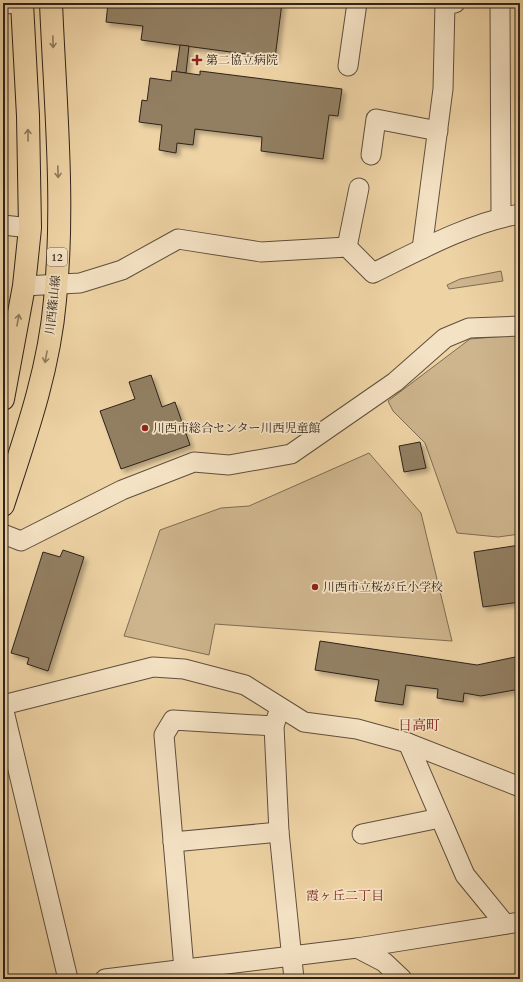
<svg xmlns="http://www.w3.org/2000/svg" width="523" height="982" font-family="Cardo,'Noto Serif JP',serif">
<defs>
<filter id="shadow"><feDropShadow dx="3.5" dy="3.5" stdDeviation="2" flood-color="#0004"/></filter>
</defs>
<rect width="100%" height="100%" fill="#eed3a5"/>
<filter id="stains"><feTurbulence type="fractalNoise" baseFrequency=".005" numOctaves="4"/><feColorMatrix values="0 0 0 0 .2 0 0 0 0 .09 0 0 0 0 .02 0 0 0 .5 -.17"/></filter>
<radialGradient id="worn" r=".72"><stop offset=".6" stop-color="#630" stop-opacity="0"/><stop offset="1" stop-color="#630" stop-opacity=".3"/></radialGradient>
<g fill="#ceb58d" stroke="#7e6c53">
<path d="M501,271l2,10 -54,8 -2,-4 13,-6z"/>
<path d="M520,335v199l-22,3 -41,-4 -32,-90 -32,-32 -5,-10 82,-62z"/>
<path d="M369,453l52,60 31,128 -237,-17 -6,31 -85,-19 36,-106 61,-22 28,-2z"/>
</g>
<g fill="#927f62" stroke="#2f2319" filter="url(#shadow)">
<path d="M108,3h174l-7,55 -134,-18 2,-14 -37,-4z"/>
<path d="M180,45l9,1 -3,27 -10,-1z"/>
<path d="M172,71l28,4v-4l142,18 -4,27 -9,-1 -6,44 -62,-8 1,-14 -67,-8 -2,16 -16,-2 -1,10 -17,-3 3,-25 -23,-3 3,-22 5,1 3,-23 21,3z"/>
<path d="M151,375l11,32 13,-5 15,43 -69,24 -21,-58 35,-12 -6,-17z"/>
<path d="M420,442l6,26 -22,4 -5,-26z"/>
<path d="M520,545v57l-37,5 -9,-55z"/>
<path d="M63,550l21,7 -36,114 -21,-7 2,-6 -18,-5 32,-101 17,5z"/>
<path d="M320,641l157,24 43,-9v33l-39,7 -17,-3 -1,9 -26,-4 1,-9 -32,-4 -3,20 -28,-4 4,-21 -64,-10z"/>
</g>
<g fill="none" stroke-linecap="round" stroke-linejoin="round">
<defs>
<g id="minor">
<path d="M500,3l1,214"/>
<path d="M3,4l19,-1"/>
<path d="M348,66l9,-63"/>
<path d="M371,155l5,-36 62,12"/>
<path d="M3,225l27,3"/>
<path d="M347,247l12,-59"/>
<path d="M422,249l21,-160 2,-85 10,-1"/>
<path d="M24,286l56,-3 42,-13 56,-31 83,13 86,-5 26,26c45,-22 98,-51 147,-59"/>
<path d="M3,534l18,7 101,-51 72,-28 35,3 62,-11 104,-72 50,-44 24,-10 51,-2"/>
<path d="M3,705l150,-38 31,2 61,16 59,37 53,7 51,14 112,44"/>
<path d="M3,707l65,272"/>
<path d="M278,714l-4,12 5,106 15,147"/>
<path d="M408,743l57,132 40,49"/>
<path d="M362,834l78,-16"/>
<path d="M173,842l106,-10"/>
<path d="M357,948l163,-26"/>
<path d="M184,969l-20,-234 9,-15 101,6"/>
<path d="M105,979l252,-31 27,14 18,17"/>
</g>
<g id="primary">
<path d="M3,399l21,-113 6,-58 -2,-112 -6,-113"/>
<path d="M3,505c22,-67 46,-134 52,-205 10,-96 0,-200 -4,-297"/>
</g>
</defs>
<use href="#minor" stroke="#5f4f3c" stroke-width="21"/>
<use href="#primary" stroke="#2f2319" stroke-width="24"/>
<use href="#minor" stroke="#f4e2c4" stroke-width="19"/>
<use href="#primary" stroke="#eed3a5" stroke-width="22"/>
</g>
<defs><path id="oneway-shaft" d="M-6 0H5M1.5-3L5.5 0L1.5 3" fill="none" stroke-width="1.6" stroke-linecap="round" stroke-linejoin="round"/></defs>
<g stroke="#8e7b5f">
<use href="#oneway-shaft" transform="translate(53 42) rotate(88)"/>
<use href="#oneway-shaft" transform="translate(28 135) rotate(-91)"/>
<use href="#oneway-shaft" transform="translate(58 172) rotate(88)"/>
<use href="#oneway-shaft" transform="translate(18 320) rotate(-80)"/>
<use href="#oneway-shaft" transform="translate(46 357) rotate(100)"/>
</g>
<g fill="#8f2418" stroke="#f4e2c4" stroke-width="1.5">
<path d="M195 54h4v4h4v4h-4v4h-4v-4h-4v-4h4z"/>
<circle cx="145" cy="428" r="4"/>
<circle cx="315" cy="587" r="4"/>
</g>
<g text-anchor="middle" stroke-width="3.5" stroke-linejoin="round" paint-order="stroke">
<rect fill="#f4e2c4" stroke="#6a5c4c" stroke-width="1" x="47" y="248" width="20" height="18" rx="3"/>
<g font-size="11" font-weight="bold" fill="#2f2319">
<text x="57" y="261">12</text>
</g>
<g font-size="12" fill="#2f2319" stroke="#f4e2c4" text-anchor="start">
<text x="206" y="64">第二協立病院</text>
<text x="153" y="432">川西市総合センター川西児童館</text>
<text x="323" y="591">川西市立桜が丘小学校</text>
</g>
<g font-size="12" fill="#2f2319" stroke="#f4e2c4">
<text transform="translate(53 305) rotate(-84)" y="4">川西篠山線</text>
</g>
<g font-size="13" fill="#7a1f14" stroke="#f4e2c4">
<text x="345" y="900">霞ヶ丘二丁目</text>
</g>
<g font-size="14" fill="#7a1f14" stroke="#f4e2c4">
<text x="419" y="730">日高町</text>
</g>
</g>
<rect width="523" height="982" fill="none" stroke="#eed3a5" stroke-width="16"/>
<rect x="4" y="4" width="515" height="974" fill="none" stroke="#2f2319" stroke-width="2"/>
<rect x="8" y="8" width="507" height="966" fill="none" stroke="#2f2319"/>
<rect width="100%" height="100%" filter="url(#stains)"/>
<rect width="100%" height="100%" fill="url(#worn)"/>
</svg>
